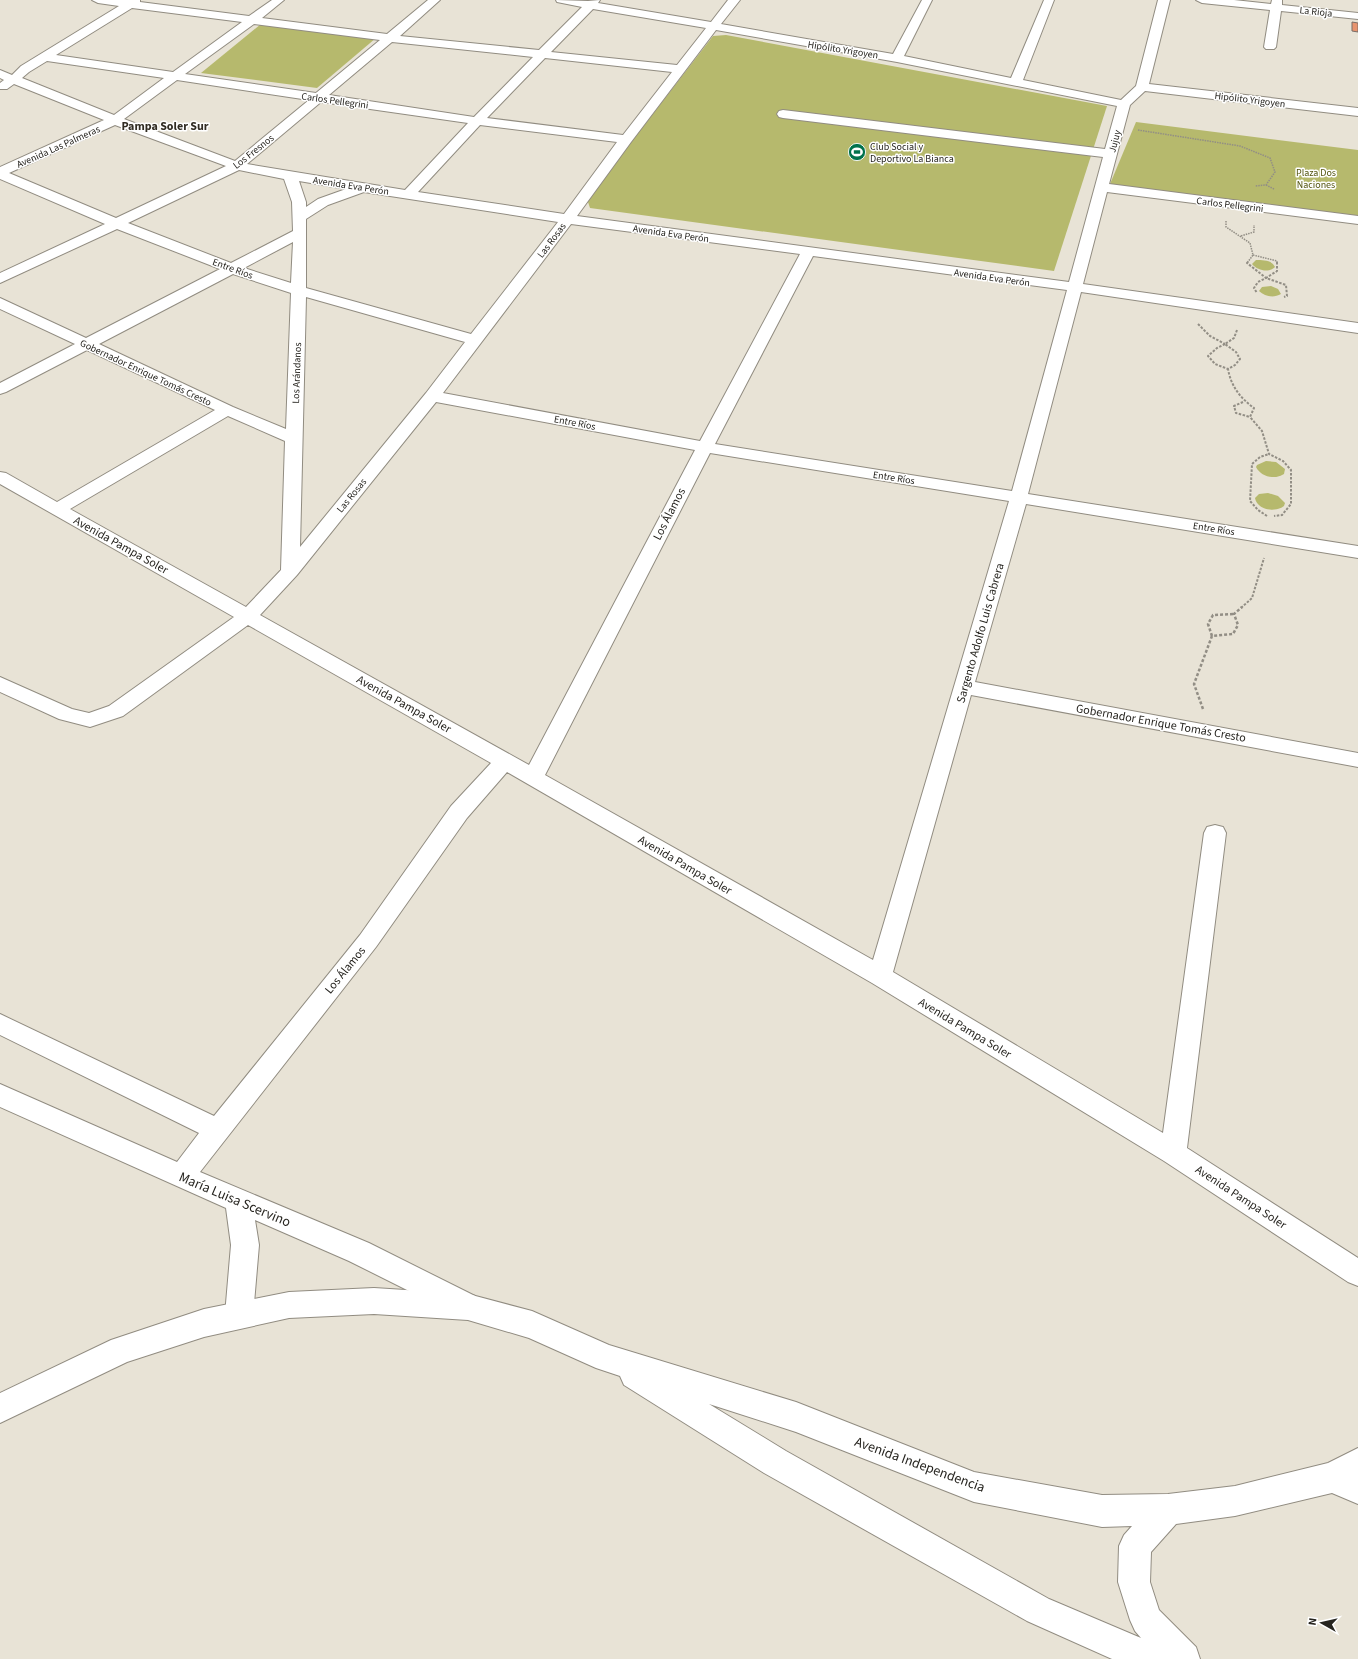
<svg xmlns="http://www.w3.org/2000/svg" width="1358" height="1659" font-family="'Source Sans 3',sans-serif">
<rect width="100%" height="100%" fill="#e8e3d6"/>
<g fill="#b6b96d">
<path d="M261,24l115,14 -59,50 -116,-15z"/>
<path d="M726,35l381,71 -53,165 -464,-63 -3,-9 126,-163z"/>
<path d="M1136,122l222,28v66l-248,-32z"/>
<path d="M1256,260c7,0 16,0 19,7 -6,6 -17,4 -23,-3z"/>
<path d="M1271,286l7,3 3,5c-7,4 -16,3 -22,-3l3,-4z"/>
<path d="M1266,461l10,1 9,7 -1,5c-9,6 -23,3 -28,-7l1,-2z"/>
<path d="M1268,493l10,3 7,7 -1,3c-9,7 -27,4 -29,-8l4,-4z"/>
</g>
<path fill="#e8946f" stroke="#786c67" d="M1352,22l6,1v9l-6,-1z"/>
<g fill="none" stroke-linecap="round" stroke-linejoin="round">
<defs>
<g id="minor">
<path d="M92,0h48v2l109,14 23,-16h12l-22,18 125,16 41,-34h12l-40,36 139,14 43,-43 -25,-5 -1,-2 32,1 12,-1 -2,3 113,19 17,-22h12l-19,24 172,30 29,-54h10l-28,56 107,22 33,-78h10l-31,80 98,20 15,-14 22,-86h12l-21,84 209,24v8l-213,-25 -15,14 -21,79 249,32v8l-251,-32 -24,92 275,39v10l-277,-41 -53,202 330,52v12l-332,-54 -51,178 383,71v14l-387,-72 -78,277 270,161 41,-300 3,-6 8,-2 8,2 3,6 -39,315 171,110v28l-10,-4 -184,-121 -292,-178 -365,-211 -40,46 -91,129 -176,225 169,71 106,53 4,9 -4,9 -10,4 -10,-4 -106,-53 -94,-41 4,25 -6,70 -4,10 -10,3 -10,-3 -4,-10 6,-70 -5,-37 -226,-101v-23l177,78 22,-29 -199,-98v-21l214,102 146,-181 91,-129 40,-43 -243,-138 -125,91 -33,11 -31,-8 -59,-27v-15l72,32 17,4 20,-7 125,-89 -234,-133v-12l6,1 51,29 158,-92 -128,-60 -81,42 -6,2v-11l75,-39 -75,-35v-11l86,40 134,-69 -103,-40 -117,54v-10l105,-49 -105,-45v-12l104,-47 -90,-36 -7,5h-7v-6l4,-3 -4,-2v-8l12,5 9,-9 98,-60 -21,-3zM132,8l110,14 -69,50 -117,-17zM593,9l113,19 -29,37 -126,-13zM254,24l126,16 -64,53 -131,-19zM716,30l181,32 220,44 -12,43 -322,-39 -4,1 -2,3 2,3 4,1 320,39 -34,125 -492,-66 54,-74zM392,42l141,15 -59,60 -145,-22zM545,58l127,14 -49,63 -136,-17zM47,61l117,17 -50,37 -92,-37 7,-6zM177,80l132,20 -74,61 -111,-42zM321,102l147,21 -63,67 -158,-26zM115,125l111,41 -110,52 -107,-45zM480,125l137,17 -53,72 -146,-22zM239,170l45,9 8,23 1,29 -62,32 -103,-40zM299,181l47,8 -28,10 -12,8v-5zM364,192l194,30 -87,112 -165,-46v-69l22,-14zM571,224l229,30 -100,187 -257,-48zM293,242l-2,41 -47,-15zM813,256l254,34 -55,201 -297,-47zM233,274l58,19 -5,136 -53,-22 -134,-63zM306,297l159,45 -39,51 -126,154zM436,402l259,48 -166,315 -269,-150 37,-40zM228,416l57,25 -4,129 -35,37 -176,-98zM710,453l299,48 -136,459 -328,-185z"/>
<path d="M1196,0h38l37,4 1,-4h10v5l76,8v6l-77,-8 -5,36 -2,2h-8l-2,-2 6,-37 -68,-7z"/>
</g>
<path id="major" d="M374,1288l94,6 64,17 77,34 187,57 178,70 128,23 66,-1 67,-8 93,-23 30,-15v56l-26,-11 -97,23 -59,8 -25,28 -1,30 9,28 37,37 4,12h-88l-85,-38 -263,-148 -140,-88 -4,-9 -24,-8 -67,-30 -61,-18 -94,-6 -85,4 -85,19 -77,25 -127,61v-30l111,-53 93,-31 85,-17zM709,1404l87,28 178,70 128,25 30,-1 -8,9 -5,11 -1,36 12,38 5,11 6,7 -92,-39 -263,-148z"/>
</defs>
<use href="#minor" stroke="#918c81" stroke-width="2"/>
<use href="#major" stroke="#918c81" stroke-width="2"/>
<g stroke="#928e85" stroke-width="1.5" stroke-dasharray="1.5 1" stroke-linecap="butt">
<path d="M1138,130l102,16 30,12 5,14 -9,13 -11,1"/>
<path d="M1266,185l8,4"/>
<path d="M1226,221v6l24,16 3,12 -6,8"/>
<path d="M1241,236l13,-4v-7"/>
<path d="M1253,255l24,6v2"/>
</g>
<g stroke="#928e85" stroke-width="2" stroke-dasharray="2.5 1.5" stroke-linecap="butt">
<path d="M1248,262l-1,1 19,15 -8,4 -4,6 3,5"/>
<path d="M1277,262v9l-11,7 20,7 1,11 -3,1"/>
<path d="M1198,324l12,12 15,8"/>
<path d="M1237,330l-3,8 -9,6 11,8 4,7 -5,6 -7,4c3,17 12,29 26,39l-4,9 12,14 7,23 14,7 8,9v34l-9,11 -8,1"/>
<path d="M1225,344l-8,4 -9,8 7,8 13,5"/>
<path d="M1243,402l-9,4 2,7 14,4"/>
<path d="M1267,516l-9,-6 -8,-9 2,-37 8,-7 9,-3"/>
<path d="M1241,608l11,-10 12,-40"/>
</g>
<g stroke="#928e85" stroke-width="2.5" stroke-dasharray="3 2" stroke-linecap="butt">
<path d="M1212,636l-4,-12 5,-9 21,-1"/>
<path d="M1203,709l-9,-25 18,-48 21,-2 5,-9 -4,-11 8,-7"/>
</g>
<use href="#minor" fill="#fff" fill-rule="evenodd"/>
<use href="#major" fill="#fff" fill-rule="evenodd"/>
</g>
<defs>
<symbol id="stadium-disc" viewBox="-11 -11 22 22"><circle r="9.5" fill="#01724c" stroke="#fff"/><path d="M0-5a6.5 5 0 1 0 0 10a6.5 5 0 1 0 0-10ZM-3.5-1.8h7v3.6h-7Z" fill="#fff"/></symbol>
</defs>
<g fill-rule="evenodd">
<use href="#stadium-disc" x="847" y="142" width="20" height="20"/>
</g>
<g text-anchor="middle" stroke-width="3" stroke-linejoin="round" paint-order="stroke">
<g font-size="10" fill="#26241f" stroke="#fff">
<text transform="translate(1316 11) rotate(6)" y="4">La Rioja</text>
<text transform="translate(843 49) rotate(9)" y="4">Hipólito Yrigoyen</text>
<text transform="translate(1250 99) rotate(7)" y="4">Hipólito Yrigoyen</text>
<text transform="translate(335 100) rotate(8)" y="4">Carlos Pellegrini</text>
<text transform="translate(1114 141) rotate(-75)" y="4">Jujuy</text>
<text transform="translate(58 146) rotate(-24)" y="4">Avenida Las Palmeras</text>
<text transform="translate(253 151) rotate(-38)" y="4">Los Fresnos</text>
<text transform="translate(351 185) rotate(9)" y="4">Avenida Eva Perón</text>
<text transform="translate(1230 204) rotate(7)" y="4">Carlos Pellegrini</text>
<text transform="translate(671 233) rotate(8)" y="4">Avenida Eva Perón</text>
<text transform="translate(551 240) rotate(-53)" y="4">Las Rosas</text>
<text transform="translate(233 268) rotate(20)" y="4">Entre Ríos</text>
<text transform="translate(992 277) rotate(8)" y="4">Avenida Eva Perón</text>
<text transform="translate(146 372) rotate(25)" y="4">Gobernador Enrique Tomás Cresto</text>
<text transform="translate(296 373) rotate(-88)" y="4">Los Arándanos</text>
<text transform="translate(575 422) rotate(11)" y="4">Entre Ríos</text>
<text transform="translate(894 477) rotate(9)" y="4">Entre Ríos</text>
<text transform="translate(351 495) rotate(-51)" y="4">Las Rosas</text>
<text transform="translate(1214 528) rotate(9)" y="4">Entre Ríos</text>
</g>
<g font-size="10" fill="#26241f" stroke="#fff" text-anchor="start">
<text x="870" y="150">Club Social y<tspan x="870" dy="12">Deportivo La Bianca</tspan></text>
</g>
<g font-size="10" fill="#53540f" stroke="#fff">
<text x="1316" y="176">Plaza Dos<tspan x="1316" dy="12">Naciones</tspan></text>
</g>
<g font-size="12" font-weight="bold" fill="#312c23" stroke="#fff">
<text x="165" y="130">Pampa Soler Sur</text>
</g>
<g font-size="12" fill="#26241f" stroke="#fff">
<text transform="translate(669 514) rotate(-63)" y="4">Los Álamos</text>
<text transform="translate(121 545) rotate(29)" y="4">Avenida Pampa Soler</text>
<text transform="translate(980 633) rotate(-74)" y="4">Sargento Adolfo Luis Cabrera</text>
<text transform="translate(404 704) rotate(29)" y="4">Avenida Pampa Soler</text>
<text transform="translate(1161 723) rotate(10)" y="4">Gobernador Enrique Tomás Cresto</text>
<text transform="translate(685 865) rotate(30)" y="4">Avenida Pampa Soler</text>
<text transform="translate(345 970) rotate(-51)" y="4">Los Álamos</text>
<text transform="translate(965 1028) rotate(31)" y="4">Avenida Pampa Soler</text>
<text transform="translate(1241 1197) rotate(33)" y="4">Avenida Pampa Soler</text>
</g>
<g font-size="14" fill="#26241f" stroke="#fff">
<text transform="translate(235 1199) rotate(23)" y="5">María Luisa Scervino</text>
<text transform="translate(920 1464) rotate(20)" y="5">Avenida Independencia</text>
</g>
</g>
<g transform="translate(1322 1623) rotate(278)" stroke="#ffffff" stroke-width="3" paint-order="stroke">
<path d="M0-3L7 15L0 10L-7 15Z" fill="#26241f"/>
<text y="-6" font-size="11" font-weight="bold" text-anchor="middle" fill="#26241f">N</text>
</g>
</svg>
